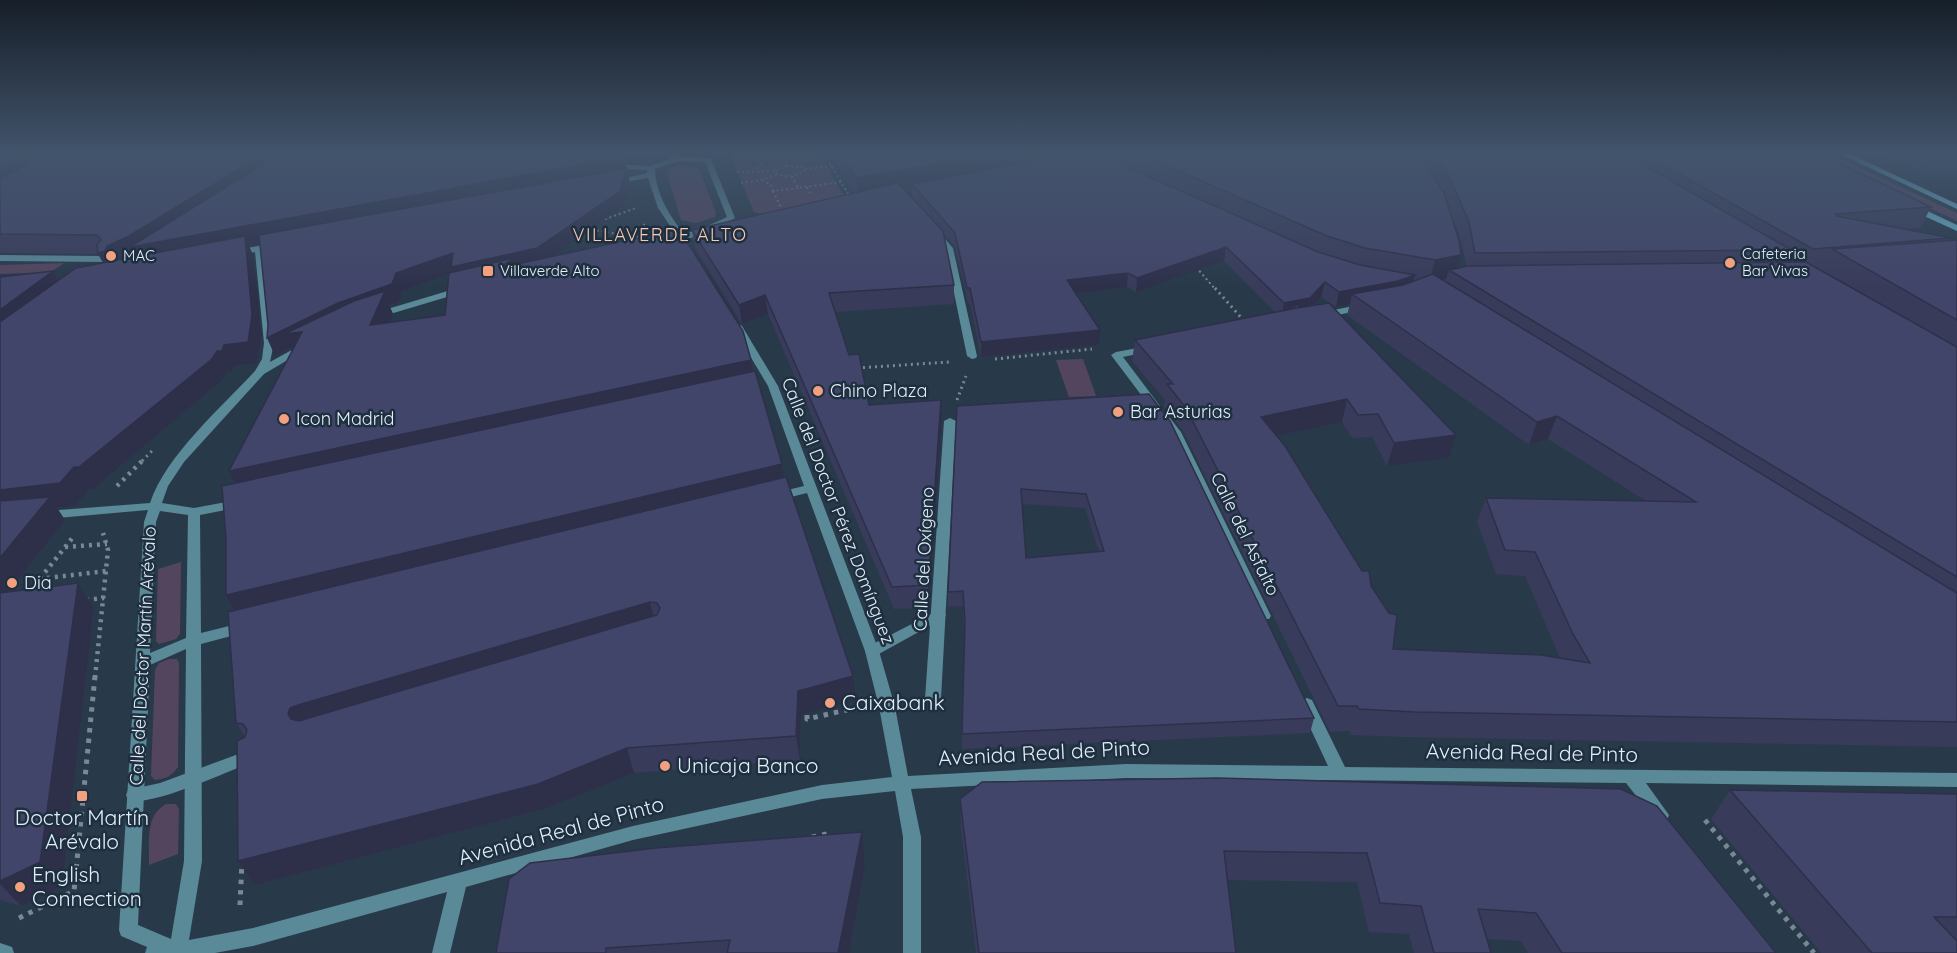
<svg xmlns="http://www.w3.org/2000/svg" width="1957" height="953" font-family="Quicksand,sans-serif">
<rect width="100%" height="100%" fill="#28394a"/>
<path fill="#2e4359" d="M1880,154h77v18l-33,2z"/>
<g fill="#54455f">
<path d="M730,154h90l26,46 -84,14 -8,-2z"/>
<path d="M1816,154h14l127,59v8z"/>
<path d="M681,165l18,3 17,45 -1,4 -19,6 -15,-3 -14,-47 3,-5z"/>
<path d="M64,263l-13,9 -51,2v-9z"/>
<path d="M1083,359l13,37 -27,1 -13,-37z"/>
<path d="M181,562l-1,72 -4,5 -17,5 -3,-3 2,-72z"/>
<path d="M169,659h8l2,4 -1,104c-6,9 -12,12 -23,13l-4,-4 4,-106 4,-7z"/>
<path d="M166,804h10l3,5 -1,45 -29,11c1,-22 -5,-49 17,-61z"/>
</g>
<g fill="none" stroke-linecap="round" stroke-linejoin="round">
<g stroke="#7a8896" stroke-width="2" stroke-dasharray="2 3" stroke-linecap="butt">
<path d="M756,154l5,10 -4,5"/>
<path d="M824,154l26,43"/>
<path d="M758,158l35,-4"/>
<path d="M786,166l16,1 3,4 -16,6 -14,-4 2,-4z"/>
<path d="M805,169l26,-3"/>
<path d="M737,172l38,-1"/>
<path d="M792,176l6,12 43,-6"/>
<path d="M762,180l9,5 2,6 25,-3"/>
<path d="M741,183l21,-3 15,-6"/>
<path d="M807,187l4,8"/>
<path d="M773,191l10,21"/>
<path d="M600,221l36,-13"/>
<path d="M587,229l57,9v-15"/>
<path d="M1196,267l20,23"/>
</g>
<g stroke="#7a8896" stroke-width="3" stroke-dasharray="2 4" stroke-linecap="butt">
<path d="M1215,288l30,34"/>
<path d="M995,359l97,-10"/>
<path d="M857,368l92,-6"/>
<path d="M957,400l9,-24"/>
<path d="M142,461l12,-12"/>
</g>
<g stroke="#7a8896" stroke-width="4.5" stroke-dasharray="3 5" stroke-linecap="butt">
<path d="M117,486l27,-27"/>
<path d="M65,547l42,-3"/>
<path d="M39,579l67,-8"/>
<path d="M30,591l44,-55"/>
<path d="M86,600l18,-2"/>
<path d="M95,678l13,-128 -5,-17"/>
</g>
<g stroke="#7a8896" stroke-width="5" stroke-dasharray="4.5 6" stroke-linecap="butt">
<path d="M807,715v4l53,-12"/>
<path d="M1705,820l109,133"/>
<path d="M812,837l19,-4"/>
<path d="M240,905l2,-44"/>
<path d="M19,918l55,-27 21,-215"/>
</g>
<g fill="#5a8997" fill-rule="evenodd">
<path d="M0,255l105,1 4,3 -4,3 -105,-1z"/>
<path d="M939,610l5,2 2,3 -2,3 -67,37 -5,1 -5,-1 -2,-4 2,-4z"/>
<path d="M252,749l6,1 2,5 -2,5c-26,9 -107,48 -130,40l-2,-5 2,-5 32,-7z"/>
</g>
<g fill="#5a8997" fill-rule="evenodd">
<path d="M669,154h7l4,6 -7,2z"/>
<path d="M932,231h6l15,17 24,108 -1,2 -4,1 -5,-3 -22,-107 -13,-14z"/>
<path d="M950,418l6,3 -15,278 -3,4 -5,2 -5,-2 -3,-4 19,-278z"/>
</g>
<g fill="#5a8997" fill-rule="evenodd">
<path d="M686,156l25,3 24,59 -28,15 -20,6 3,4 -4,3 -6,-5 -10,3 -4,-3 11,-5 -19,-28 -10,-30 -35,6 -4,-2 38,-9v-3l-37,-2 -4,-2 4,-2 40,2 19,-7zM679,161l26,1 22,55 -26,12 -17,5c-15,-19 -28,-40 -29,-65z"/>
<path d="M275,243l3,1v4l-14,3 10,92 -4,19 29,-16 4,-1 5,3 -44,26 -80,88 -16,24 -6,17 32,5 43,-8 4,1 2,3 -2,3 -41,8 1,118 44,-11 5,1 2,4 -2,4 -49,13 1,217 -13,79 64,-12 380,-102 189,-41 70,-8 -13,-70 -14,-56 -58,-158 -32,8 -6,-4 2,-3 33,-8 -36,-100 -36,-60 5,-3 5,3 36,60 101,265 16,56 13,69 218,-12 202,2 -29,-62 3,-4 5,-2 5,2 33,67 612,6v14l-311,-4 23,32 -2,5 -6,2 -6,-2 -29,-37 -500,-5 -215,11 10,48v116h-18v-116l-8,-46 -73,8 -189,41 -167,47 -16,66h-18l15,-61 -194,54 -38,7h-70l2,-6 -26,-11 -2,-6 25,-408 4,-12 -102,9 -6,-4 6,-4 104,-8c16,-48 71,-95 105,-132l7,-12 2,-16 -9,-91 -19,4 -4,-3 4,-3zM160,511l28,4 -2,123 -36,15 6,-131zM186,649l-2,212 -13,78 -33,-14 12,-260z"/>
<path d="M461,287l3,1v4l-84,25h-6l-2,-2 2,-2z"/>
<path d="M1363,304l3,1v4l-42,9 -5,-3 5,-3z"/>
<path d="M1148,346l5,3 -1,2 -29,6 37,49 -5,3 -4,-1 -40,-53 5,-3z"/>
<path d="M1166,417l4,1 11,14 90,184 -2,3h-10l-2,-3 -87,-184 -10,-12z"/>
<path d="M0,943l12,4 2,6h-14z"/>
</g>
<g fill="#69b7cd" fill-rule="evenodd">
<path d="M1840,154h10l107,50v5z"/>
<path d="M1911,206h6l40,19v6l-46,-21z"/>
</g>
</g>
<g fill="#393b5b" fill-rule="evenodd">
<path d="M0,154l627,14 3,16 -7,22 -70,50 198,104 2,12 31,106 72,222 -55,15 -1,45 -166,13 -87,35 -292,77 -17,-24 7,-124 -9,-14 -1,-112 -9,-16 10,-111 -7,-13 63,-120 -2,-3 -15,8 -7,-31 -8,-82 -11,3 4,9 9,80 -5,28 -23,3 -2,6h-5l-5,8 -129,109 -5,1 -13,16 -18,2 8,12 -56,72 69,-9 16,24 -32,280 -41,19 -21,-6v-623l53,-6 6,10 44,-18 -5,-9 -98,-1zM449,273l-4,42 -56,7 4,-8 -4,-9 9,-3 4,-11z"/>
<path d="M831,154h280l-11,1 11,5v-6h709l111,53 -11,21 -17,1 48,9 -1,2h7v507l-551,-10 -55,-2 -2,-4 -19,1 -147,-301 -19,-25 1,-6 -33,-39 3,-21 140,-28 -51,-51 -88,31 -9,-5 -51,7 23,51 -118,12 -11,-54h-2l-13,-56 -12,-14 11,52v19l-119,8 14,43 20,50 72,-5 1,21 -13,187 -35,1 -126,-295 -26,10 -47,-76 -3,-18 162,-37zM912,188v9l15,17 -22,-24zM1453,219l9,25 4,22 -9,2zM1321,297l15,10 14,-3 -3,11 182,130 19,-6 98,62 -160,-3 -9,24 19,52 29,2 35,82 -167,-9 -22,-63 -95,-150 66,-14 10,16 20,-1 15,29 62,-8 -135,-153z"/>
<path d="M1908,154h49v5l-34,2z"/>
<path d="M1149,394l165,324 -4,15 -348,16 2,-117 -1,-26 -15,1v-15l9,-186zM1022,504l63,4 14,44 -73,6z"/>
<path d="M1218,778l558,175h-248l-7,-12 -34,-2 4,14h-77l-5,-19 -40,-2 -12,-50 -129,-2 8,73h-260l-15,-125 -1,-29z"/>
<path d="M1730,790l227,4v159h-136l-110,-134z"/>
<path d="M862,832l3,34 -16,87h-353z"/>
</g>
<g fill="#2e304a">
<path d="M30,154h44l-74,36v-22z"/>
<path d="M263,154l361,3 6,27 -7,22 -82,59 -88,7 -51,19 -4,11 -9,3 4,9 -14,34 -84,10 -5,-10 -15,8 -8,-18 129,-65 229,-98 -376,71 4,9 9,80 -5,28 -23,3 -2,6h-5l-5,8 -129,109 -5,1 -13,16 -18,2 8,12 -65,83v-113l108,-218 -10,-19 9,-7z"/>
<path d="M990,154h90l-168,30v4l-54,10 -2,-20z"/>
<path d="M1226,247l-2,14 -88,31 1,-14z"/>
<path d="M1461,255l-6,19 -6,-4 -3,9 -17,4 6,-23z"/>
<path d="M53,271l11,20 -64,48v-29z"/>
<path d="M1128,273l-1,14 -60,8v-15z"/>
<path d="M1415,275l-4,15 -59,4 -2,10 -14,3 3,-15z"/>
<path d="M1325,282l-4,15 -14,16 -11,-5 -3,-2 -2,10 -10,2 3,-15z"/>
<path d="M765,295l3,19 -26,10 -3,-19z"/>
<path d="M1100,330l-1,15 -118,12v-15z"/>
<path d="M751,360l4,24 -513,113 -13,-26z"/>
<path d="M1347,399l-5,23 -85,18 4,-23z"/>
<path d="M941,400l1,21 -13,187 -1,-23z"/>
<path d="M1557,416l-9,23 -19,6 8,-23z"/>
<path d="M1456,435l-7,23 -62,8 7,-23z"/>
<path d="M782,464l3,24 -544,133 -15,-26z"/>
<path d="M78,583l16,24 -32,280 -41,19 -21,-22v-3z"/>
<path d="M650,602l6,24 -354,112 -14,-24 2,-6 8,-3z"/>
<path d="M853,676l3,24 -55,15 -1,45 -4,-24 2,-45z"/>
<path d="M627,748l7,25 -87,35 -292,77 -17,-24z"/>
<path d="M862,832l3,34 -16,87h-11z"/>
</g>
<g fill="#42456a" stroke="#2e304a" stroke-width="1.5" fill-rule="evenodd">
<path d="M0,154h30l-30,14z"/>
<path d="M50,154h213l-134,82 -22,10 -2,5 -7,2 -1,-9 4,-4 -4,-5 -97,-1v-56z"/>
<path d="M279,154h344l1,3 -494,90z"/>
<path d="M841,154h149l-134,24z"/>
<path d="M1083,154h15l220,98 42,13 55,10 -17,6 -59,11 -14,-10 -15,16 -26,5 -58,-56 -89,31 -9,-5 -61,7 33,50 -119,12 -11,-54h-3l-12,-55 -43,-49 99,-19z"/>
<path d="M1140,154h280l24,39 15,47 2,15 -26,5 -70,-12 -38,-12z"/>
<path d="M1434,154h191l166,96 -316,3 -6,-31 -20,-46z"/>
<path d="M1644,154h176l111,53 -95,7v2l115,22 -138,11z"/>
<path d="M627,168l-7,23 -83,57 -86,19 2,-14 -57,20 -4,11 -54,19 -71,35 1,-13 -9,-90z"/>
<path d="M898,183l45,48 11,54 -125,8 20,62 10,-1 10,51 72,-5 -13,185 -36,2 -127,-292 -26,10 -47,-75z"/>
<path d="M679,229l64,102 8,29 -522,111 73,-139 -18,2 70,-33 31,-10 -15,34 75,-10 4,-42 65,-15 -15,10z"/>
<path d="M245,236l7,79 -4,27 -24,3 -2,6h-5l-5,8 -133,108h-5l-14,16 -60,7v-168l76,-54z"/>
<path d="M1957,240v80l-125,-71z"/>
<path d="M1806,262l151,85v230l-508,-307 19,-4z"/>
<path d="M53,271l-53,39v-33z"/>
<path d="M1433,274l524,319v129l-542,-10 -56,-3 -2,-3h-19l-152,-298 -19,-24h6l-38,-44 161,-32 -3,-2 8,-2 -4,4 32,-5 127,132 -62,8 -16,-29 -20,1 -11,-16 -86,18 24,29 77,125h7l2,15 18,27 8,2 -4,34 148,6 49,8 -17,-29 -38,-82 -30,-2 -19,-52 210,4 -139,-86 -20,6 -185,-128 51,-9z"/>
<path d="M755,371l27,93 -556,131v-56l-4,-53z"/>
<path d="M1149,394l21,27 144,297 -352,16 3,-112 -2,-31 -15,1 9,-186zM1021,489l65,5 18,57 -78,7z"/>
<path d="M786,477l67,199 -55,15 -2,45 -169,12 -89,36 -300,77 -1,-120 8,-4 2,-7 -4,-6 -7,-1 -8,-111zM650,602l7,1 3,5 -3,7 -358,106 -8,-2 -3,-5 2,-6 8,-3z"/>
<path d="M50,497l-50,61v-57z"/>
<path d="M78,583l-38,279 -40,19v-288z"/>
<path d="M1218,778l403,11 36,17 119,147h-214l-26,-40 -58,-4 13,44h-57l-13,-47 -41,-3 -13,-50 -143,-2 12,102h-257l-19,-154 22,-17z"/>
<path d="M1730,790l227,4v123h-23l23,24v12h-85z"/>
<path d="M862,832l-24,121h-111l3,-13 -124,8v5h-110l13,-74 21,-16 126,-15z"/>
</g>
<linearGradient id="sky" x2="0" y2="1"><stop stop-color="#161f29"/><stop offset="0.53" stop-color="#42546b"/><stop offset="1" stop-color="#42546b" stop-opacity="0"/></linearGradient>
<rect width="1957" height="288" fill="url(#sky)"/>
<g fill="#f2a07f" stroke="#1e2f3f" stroke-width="2">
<circle cx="111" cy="256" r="6"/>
<circle cx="1730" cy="263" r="6"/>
<rect x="482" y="265" width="12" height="12" rx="3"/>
<circle cx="818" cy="391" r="6"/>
<circle cx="1118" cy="412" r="6"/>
<circle cx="284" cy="419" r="6"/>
<circle cx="12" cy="583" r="6"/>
<circle cx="830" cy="703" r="6"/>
<circle cx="665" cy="766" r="6"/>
<rect x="76" y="790" width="12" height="12" rx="3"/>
<circle cx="20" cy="887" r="6"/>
</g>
<g text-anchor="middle" stroke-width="5" stroke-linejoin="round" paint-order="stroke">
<g font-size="15" fill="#e3eef9" stroke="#1e2f3f" text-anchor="start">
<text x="1742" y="259">Cafeteria<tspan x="1742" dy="17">Bar Vivas</tspan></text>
<text x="123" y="261">MAC</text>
<text x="500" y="276">Villaverde Alto</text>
</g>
<g font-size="18" letter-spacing="1.5" fill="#f8c9b5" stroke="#1e2f3f">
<text x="660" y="241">VILLAVERDE ALTO</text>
</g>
<g font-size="18" fill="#e3eef9" stroke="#1e2f3f" text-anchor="start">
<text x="830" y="397">Chino Plaza</text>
<text x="1130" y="418">Bar Asturias</text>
<text x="296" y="425">Icon Madrid</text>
<text x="24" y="589">Dia</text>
</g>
<g font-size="18" fill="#e3eef9" stroke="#1e2f3f">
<text transform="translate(838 511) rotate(69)" y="6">Calle del Doctor Pérez Domínguez</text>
<text transform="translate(1245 534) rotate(64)" y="6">Calle del Asfalto</text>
<text transform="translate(924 559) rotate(-87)" y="6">Calle del Oxígeno</text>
<text transform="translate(143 656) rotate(-87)" y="6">Calle del Doctor Martín Arévalo</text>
</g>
<g font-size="21" fill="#e3eef9" stroke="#1e2f3f" text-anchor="start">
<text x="842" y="710">Caixabank</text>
<text x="677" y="773">Unicaja Banco</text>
<text x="82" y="825" text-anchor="middle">Doctor Martín<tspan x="82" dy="24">Arévalo</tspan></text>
<text x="32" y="882">English<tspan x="32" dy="24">Connection</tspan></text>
</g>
<g font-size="21" fill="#e3eef9" stroke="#1e2f3f">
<text transform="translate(1044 753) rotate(-3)" y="7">Avenida Real de Pinto</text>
<text transform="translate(1532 753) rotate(1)" y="7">Avenida Real de Pinto</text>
<text transform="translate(561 831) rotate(-15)" y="7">Avenida Real de Pinto</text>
</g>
</g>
</svg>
